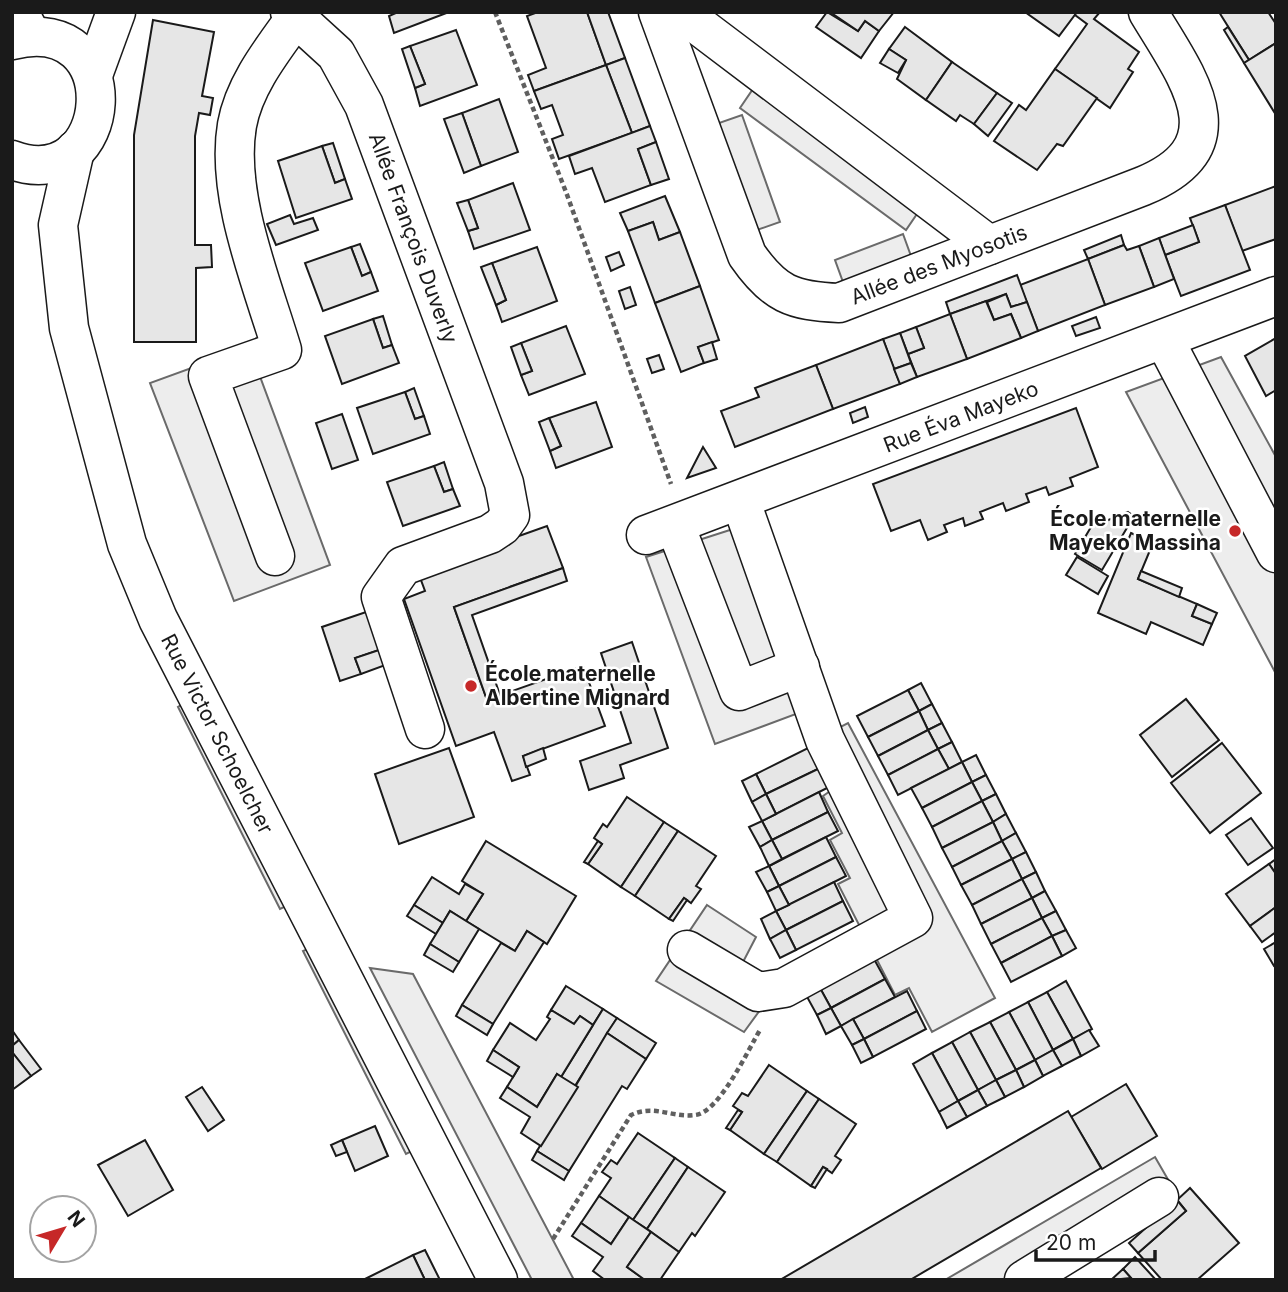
<svg xmlns="http://www.w3.org/2000/svg" width="1288" height="1292" font-family="Inter,sans-serif">
<rect width="100%" height="100%" fill="#fff"/>
<g fill="#ededed" stroke="#6a6a6a" stroke-width="2">
<path d="M755,86l166,122 -15,22 -166,-122z"/>
<path d="M742,115l38,107 -26,9 -38,-107z"/>
<path d="M903,234l8,22 -68,26 -8,-22z"/>
<path d="M249,347l81,218 -96,36 -84,-218z"/>
<path d="M1221,357l55,100v217l-150,-282z"/>
<path d="M733,529l71,182 -89,33 -69,-187z"/>
<path d="M192,699l103,203 -15,7 -102,-202z"/>
<path d="M848,723l147,275 -63,34 -23,-44 -14,7 -57,-111 12,-6 -20,-38 12,-7 -19,-37 13,-9 -23,-46z"/>
<path d="M707,905l49,32 -13,25 20,44 -19,26 -88,-51z"/>
<path d="M318,945l102,202 -14,7 -103,-203z"/>
<path d="M370,968l43,6 161,306h-42z"/>
<path d="M1155,1157l15,26 -166,97h-59z"/>
</g>
<g fill="#e6e6e6" stroke="#1a1a1a" stroke-width="2">
<path d="M398,12h51l-55,21 -5,-17z"/>
<path d="M538,12h49l19,53 -72,26 -6,-16 18,-7 -19,-52z"/>
<path d="M587,12h21l17,46 -19,7z"/>
<path d="M827,12l31,19 7,-10 14,10 -18,27 -45,-31z"/>
<path d="M830,12h64l-15,19 -14,-10 -7,10z"/>
<path d="M1025,12h52l-18,24z"/>
<path d="M1077,12h23l-6,7 45,33 -11,17 5,3 -23,36 -55,-39 32,-45 -12,-9z"/>
<path d="M1219,12h49l8,12v19l-27,17z"/>
<path d="M153,20l61,12 -12,64 11,2 -3,17 -11,-2 -4,23v109h16l1,22 -16,1v74h-62v-207z"/>
<path d="M905,27l47,35 -26,38 -29,-21 9,-19 -17,-11z"/>
<path d="M1228,27l21,33 -5,3 -20,-33z"/>
<path d="M456,30l21,55 -57,21 -5,-18 10,-4 -15,-38z"/>
<path d="M1276,43v72l-32,-52z"/>
<path d="M410,46l15,38 -10,4 -13,-39z"/>
<path d="M889,49l17,11 -8,13 -18,-10z"/>
<path d="M625,58l25,68 -18,7 -26,-68z"/>
<path d="M952,62l45,31 -23,31 -14,-9 -4,6 -30,-21z"/>
<path d="M606,65l26,68 -73,26 -7,-20 11,-4 -11,-30 -11,4 -7,-18z"/>
<path d="M1055,69l42,29 -34,48 -6,-2 -20,26 -43,-29 25,-36 7,5z"/>
<path d="M997,93l15,10 -24,33 -14,-12z"/>
<path d="M499,99l19,53 -37,14 -19,-53z"/>
<path d="M462,113l19,53 -17,7 -20,-54z"/>
<path d="M650,126l6,16 -18,7 13,36 -46,17 -13,-34 -17,6 -6,-18z"/>
<path d="M656,142l13,37 -18,6 -13,-36z"/>
<path d="M333,143l12,36 -10,4 -13,-37z"/>
<path d="M322,146l13,37 10,-4 7,20 -56,19 -18,-57z"/>
<path d="M513,183l17,47 -56,19 -6,-18 10,-3 -10,-28z"/>
<path d="M1276,186v53l-34,12 -17,-46z"/>
<path d="M665,196l15,36 -21,8 -6,-18 -25,9 -8,-18z"/>
<path d="M468,200l10,28 -10,3 -11,-28z"/>
<path d="M1225,205l25,65 -69,26 -16,-41 34,-13 -9,-24z"/>
<path d="M290,215l4,9 19,-6 5,12 -42,15 -9,-21z"/>
<path d="M653,222l6,18 21,-8 20,54 -45,17 -27,-72z"/>
<path d="M1193,225l6,17 -34,13 -6,-17z"/>
<path d="M1121,235l3,10 -36,14 -4,-9z"/>
<path d="M1159,238l15,41 -20,8 -15,-41z"/>
<path d="M360,244l11,28 -9,4 -11,-29z"/>
<path d="M1124,245l3,5 12,-4 15,41 -49,18 -17,-46z"/>
<path d="M351,247l11,29 9,-4 7,19 -55,20 -18,-48z"/>
<path d="M537,247l20,54 -55,21 -6,-17 10,-5 -14,-37z"/>
<path d="M619,252l5,13 -13,6 -5,-14z"/>
<path d="M1088,259l17,46 -67,26 -18,-46z"/>
<path d="M492,263l14,37 -10,5 -15,-38z"/>
<path d="M1017,275l10,27 -16,5 -5,-13 -56,20 -4,-12z"/>
<path d="M700,286l19,54 -21,7 6,16 -23,9 -26,-69z"/>
<path d="M630,287l6,18 -11,4 -6,-18z"/>
<path d="M1006,294l5,13 16,-5 11,29 -17,7 -10,-24 -17,6 -7,-18z"/>
<path d="M986,301l8,19 17,-6 10,24 -54,21 -17,-45z"/>
<path d="M950,314l17,45 -50,18 -9,-23 16,-6 -8,-21z"/>
<path d="M383,316l9,29 -9,3 -10,-29z"/>
<path d="M1096,317l4,11 -24,8 -4,-10z"/>
<path d="M373,319l10,29 9,-3 7,18 -57,21 -17,-48z"/>
<path d="M566,326l19,48 -56,21 -8,-20 11,-4 -11,-28z"/>
<path d="M916,327l8,21 -16,6 -8,-21z"/>
<path d="M900,333l11,30 -17,6 -11,-30z"/>
<path d="M1276,338v52l-10,6 -21,-40z"/>
<path d="M883,339l17,45 -67,25 -17,-44z"/>
<path d="M712,342l5,17 -13,4 -6,-16z"/>
<path d="M521,343l11,28 -11,4 -10,-28z"/>
<path d="M659,355l5,14 -12,4 -5,-14z"/>
<path d="M911,363l6,14 -17,7 -6,-15z"/>
<path d="M816,365l17,44 -98,38 -14,-36 38,-14 -4,-9z"/>
<path d="M414,388l10,28 -9,3 -10,-27z"/>
<path d="M405,392l10,27 9,-3 6,18 -57,20 -16,-46z"/>
<path d="M596,402l16,45 -56,21 -6,-17 11,-5 -12,-28z"/>
<path d="M865,407l3,10 -15,6 -3,-10z"/>
<path d="M1076,408l22,59 -28,11 3,8 -24,9 -3,-8 -20,7 3,8 -23,9 -3,-8 -23,9 3,7 -18,7 -2,-8 -19,7 3,7 -19,8 -8,-20 -29,11 -18,-47z"/>
<path d="M342,414l16,46 -26,9 -16,-46z"/>
<path d="M549,418l12,28 -11,5 -11,-29z"/>
<path d="M703,447l13,21 -29,10z"/>
<path d="M444,462l9,27 -9,3 -10,-26z"/>
<path d="M434,466l10,26 9,-3 7,17 -57,20 -16,-44z"/>
<path d="M1128,512l6,4 -32,54 -27,-16 16,-27z"/>
<path d="M547,526l16,42 -109,39 33,93 96,-34 22,60 -82,30 7,19 -18,6 -18,-49 -38,14 -52,-147 21,-8 -7,-19z"/>
<path d="M1131,533l22,10 -15,36 59,25 -5,12 20,8 -9,21 -52,-23 -5,12 -48,-21z"/>
<path d="M1077,557l31,19 -10,18 -32,-19z"/>
<path d="M563,568l4,13 -95,34 28,80 -13,5 -33,-93z"/>
<path d="M1141,571l41,17 -3,9 -41,-18z"/>
<path d="M1197,604l20,9 -5,11 -20,-8z"/>
<path d="M372,610l13,38 -30,10 6,16 -21,7 -18,-54z"/>
<path d="M632,642l36,106 -48,17 4,13 -35,12 -9,-29 51,-18 -30,-90z"/>
<path d="M385,648l6,15 -30,11 -6,-16z"/>
<path d="M921,683l11,21 -13,7 -11,-21z"/>
<path d="M908,690l11,21 -51,26 -11,-21z"/>
<path d="M1186,699l33,41 -47,37 -32,-42z"/>
<path d="M932,704l10,19 -14,7 -9,-19z"/>
<path d="M919,711l9,19 -50,26 -10,-19z"/>
<path d="M942,723l10,19 -14,7 -10,-19z"/>
<path d="M928,730l10,19 -50,26 -10,-19z"/>
<path d="M952,742l10,20 -13,7 -11,-20z"/>
<path d="M1222,743l39,50 -51,40 -39,-50z"/>
<path d="M812,746l10,21 -56,27 -10,-20z"/>
<path d="M449,748l25,69 -75,27 -24,-70z"/>
<path d="M543,748l3,11 -20,8 -3,-11z"/>
<path d="M938,749l11,20 -51,26 -10,-20z"/>
<path d="M976,755l10,20 -14,7 -10,-20z"/>
<path d="M962,762l10,20 -50,26 -11,-20z"/>
<path d="M822,767l9,19 -55,28 -10,-20z"/>
<path d="M756,774l10,20 -14,8 -10,-21z"/>
<path d="M986,775l10,19 -14,7 -10,-19z"/>
<path d="M972,782l10,19 -50,26 -10,-19z"/>
<path d="M819,792l9,20 -56,28 -10,-19z"/>
<path d="M766,794l10,20 -14,7 -10,-19z"/>
<path d="M996,794l10,20 -13,8 -11,-21z"/>
<path d="M627,797l37,25 -43,65 -33,-23 14,-20 -8,-6 9,-14 4,3z"/>
<path d="M982,801l11,21 -51,26 -10,-21z"/>
<path d="M828,812l10,19 -56,28 -10,-19z"/>
<path d="M1006,814l10,19 -14,8 -9,-19z"/>
<path d="M1251,818l22,30 -25,17 -22,-30z"/>
<path d="M762,821l10,19 -12,7 -11,-20z"/>
<path d="M664,822l14,9 -43,65 -14,-9z"/>
<path d="M993,822l9,19 -50,26 -10,-19z"/>
<path d="M678,831l38,25 -20,30 5,3 -10,14 -7,-5 -15,21 -34,-23z"/>
<path d="M1016,833l10,19 -14,7 -10,-18z"/>
<path d="M826,837l10,20 -57,29 -10,-20z"/>
<path d="M772,840l10,19 -13,7 -9,-19z"/>
<path d="M486,841l90,55 -29,48 -20,-13 -12,20 -49,-30 17,-27 -21,-13z"/>
<path d="M598,841l4,3 -14,20 -4,-2z"/>
<path d="M1002,841l10,18 -51,26 -9,-18z"/>
<path d="M1026,852l10,20 -14,7 -10,-20z"/>
<path d="M836,857l10,19 -57,29 -10,-19z"/>
<path d="M1012,859l10,20 -50,26 -11,-20z"/>
<path d="M1276,859v15l-7,-10z"/>
<path d="M1269,864l7,10v33l-26,19 -24,-32z"/>
<path d="M769,866l10,20 -12,6 -11,-20z"/>
<path d="M1036,872l9,19 -13,7 -10,-19z"/>
<path d="M432,877l27,17 6,-10 18,10 -17,27 -16,-10 -7,12 -29,-18z"/>
<path d="M1022,879l10,19 -51,26 -9,-19z"/>
<path d="M834,882l9,19 -57,29 -10,-19z"/>
<path d="M779,886l10,19 -13,6 -9,-19z"/>
<path d="M1045,891l11,20 -14,7 -10,-20z"/>
<path d="M684,898l3,2 -14,21 -4,-2z"/>
<path d="M1032,898l10,20 -51,26 -10,-20z"/>
<path d="M843,901l10,20 -57,29 -10,-20z"/>
<path d="M414,905l29,18 -7,11 -29,-18z"/>
<path d="M1276,907v25l-14,10 -12,-16z"/>
<path d="M450,911l29,18 -20,33 -29,-18z"/>
<path d="M776,911l10,19 -16,9 -9,-20z"/>
<path d="M1056,911l10,19 -14,6 -10,-18z"/>
<path d="M1042,918l10,18 -51,27 -10,-19z"/>
<path d="M786,930l10,20 -16,8 -10,-19z"/>
<path d="M1066,930l10,18 -14,8 -10,-20z"/>
<path d="M527,931l17,11 -51,82 -31,-19 39,-62 14,8z"/>
<path d="M1052,936l10,20 -51,26 -10,-19z"/>
<path d="M1276,942v23l-2,1 -10,-17z"/>
<path d="M430,944l29,18 -6,10 -29,-17z"/>
<path d="M874,959l11,20 -54,29 -11,-20z"/>
<path d="M885,979l10,18 -54,29 -10,-18z"/>
<path d="M1066,981l26,48 -19,10 -26,-47z"/>
<path d="M566,986l37,23 -10,16 -13,-9 -6,8 -23,-14z"/>
<path d="M820,988l11,20 -14,7 -11,-20z"/>
<path d="M907,991l10,20 -53,28 -11,-20z"/>
<path d="M1047,992l26,47 -20,11 -25,-48z"/>
<path d="M1028,1002l25,48 -18,10 -26,-48z"/>
<path d="M462,1005l31,19 -6,11 -31,-19z"/>
<path d="M831,1008l10,18 -15,8 -9,-19z"/>
<path d="M603,1009l14,9 -42,68 -14,-9z"/>
<path d="M551,1010l23,14 6,-8 13,9 -32,52 -4,-3 -20,33 -30,-20 12,-20 -26,-17 17,-27 26,17 14,-21 -3,-2z"/>
<path d="M917,1011l9,18 -53,28 -9,-18z"/>
<path d="M1009,1012l26,48 -19,10 -26,-48z"/>
<path d="M617,1018l39,25 -10,16 -39,-26z"/>
<path d="M853,1019l11,20 -12,6 -11,-19z"/>
<path d="M990,1022l26,48 -20,10 -26,-48z"/>
<path d="M12,1030l7,10 -7,6z"/>
<path d="M1089,1030l10,16 -18,10 -8,-17z"/>
<path d="M970,1032l26,48 -18,10 -26,-48z"/>
<path d="M607,1033l39,26 -19,30 -5,-3 -53,85 -32,-20z"/>
<path d="M864,1039l9,18 -12,6 -9,-18z"/>
<path d="M1073,1039l8,17 -19,10 -9,-16z"/>
<path d="M19,1040l22,29 -10,7 -19,-24v-6z"/>
<path d="M952,1042l26,48 -20,11 -26,-48z"/>
<path d="M493,1050l26,17 -6,10 -26,-16z"/>
<path d="M1053,1050l9,16 -19,10 -8,-16z"/>
<path d="M12,1052l19,24 -19,14z"/>
<path d="M932,1053l26,48 -19,11 -26,-48z"/>
<path d="M1035,1060l8,16 -19,11 -8,-17z"/>
<path d="M769,1065l38,26 -43,63 -34,-24 12,-18 -9,-6 9,-13 6,3z"/>
<path d="M1016,1070l8,17 -19,10 -9,-17z"/>
<path d="M557,1074l21,13 -37,59 -20,-13 9,-16 -30,-19 7,-11 30,20z"/>
<path d="M996,1080l9,17 -18,9 -9,-16z"/>
<path d="M1126,1084l31,52 -55,33 -31,-52z"/>
<path d="M202,1087l22,33 -16,11 -22,-34z"/>
<path d="M978,1090l9,16 -20,11 -9,-16z"/>
<path d="M807,1091l12,8 -42,63 -13,-8z"/>
<path d="M819,1099l37,25 -21,32 6,4 -9,13 -9,-6 -12,19 -34,-24z"/>
<path d="M958,1101l9,16 -20,11 -8,-16z"/>
<path d="M738,1110l4,2 -12,18 -4,-2z"/>
<path d="M1068,1111l33,57 -191,112h-130z"/>
<path d="M375,1126l13,30 -33,15 -13,-31z"/>
<path d="M638,1133l37,25 -42,62 -34,-24 12,-18 -9,-6 9,-12 6,4z"/>
<path d="M145,1140l28,50 -45,26 -30,-51z"/>
<path d="M342,1140l5,12 -11,4 -5,-11z"/>
<path d="M537,1151l32,20 -5,9 -32,-20z"/>
<path d="M675,1158l13,9 -41,62 -14,-9z"/>
<path d="M688,1167l37,25 -30,44 -3,-3 -13,19 -32,-23z"/>
<path d="M823,1167l4,2 -12,19 -4,-2z"/>
<path d="M1190,1188l49,55 -42,37h-35l-24,-27 48,-42 -9,-11z"/>
<path d="M599,1196l30,21 -18,27 -30,-21z"/>
<path d="M1177,1200l9,11 -48,42 -9,-10z"/>
<path d="M629,1217l22,15 -24,35 18,13h-40l-12,-9 10,-14 -31,-21 9,-13 30,21z"/>
<path d="M651,1232l28,20 -19,28h-15l-18,-13z"/>
<path d="M425,1250l15,30h-15l-12,-25z"/>
<path d="M413,1255l12,25h-62z"/>
<path d="M1135,1257l21,23h-27l2,-2 -8,-9z"/>
<path d="M1123,1269l8,9 -20,2z"/>
</g>
<g fill="none" stroke-linecap="round" stroke-linejoin="round">
<defs>
<g id="minor">
<path d="M19,12l12,23"/>
<path d="M290,12l46,42 28,51 140,378 6,32 -8,11 -12,8 -87,32 -22,31 44,132"/>
<path d="M658,12l89,243c27,39 45,46 92,48l304,-117c99,-41 44,-109 5,-174"/>
<path d="M690,19l299,226"/>
<path d="M1164,339l112,214"/>
<path d="M675,525l64,166 61,-24"/>
<path d="M646,535l630,-239"/>
<path d="M275,556l-67,-180 74,-26c-20,-67 -57,-155 -45,-225 7,-40 36,-76 59,-108"/>
<path d="M687,950l71,42 26,-4 129,-70 -88,-178 -84,-238"/>
<path d="M1024,1280l135,-83"/>
</g>
<g id="major">
<path d="M12,40c119,-30 104,158 0,120"/>
<path d="M93,75l23,-63"/>
<path d="M75,150l-17,75 11,103 58,216 31,75 340,661"/>
</g>
</defs>
<use href="#minor" stroke="#1a1a1a" stroke-width="41"/>
<use href="#major" stroke="#1a1a1a" stroke-width="41"/>
<g stroke="#5f5f5f" stroke-width="4.5" stroke-dasharray="5 3.5" stroke-linecap="butt">
<path d="M495,12l71,180 105,292"/>
<path d="M553,1239l78,-124c23,-11 41,3 64,0 24,-2 53,-65 65,-85"/>
</g>
<use href="#minor" stroke="#fff" stroke-width="38"/>
<use href="#major" stroke="#fff" stroke-width="38"/>
</g>
<g fill="#c62828" stroke="#fff" stroke-width="2.5">
<circle cx="1235" cy="531" r="7"/>
<circle cx="471" cy="686" r="7"/>
</g>
<g text-anchor="middle" stroke-width="5" stroke-linejoin="round" paint-order="stroke">
<g font-size="21" fill="#1a1a1a" stroke="#fff">
<text transform="translate(413 238) rotate(70)" y="7">Allée François Duverly</text>
<text transform="translate(939 265) rotate(-21)" y="7">Allée des Myosotis</text>
<text transform="translate(961 417) rotate(-21)" y="7">Rue Éva Mayeko</text>
<text transform="translate(217 734) rotate(63)" y="7">Rue Victor Schoelcher</text>
</g>
<g font-size="21" font-weight="bold" fill="#1a1a1a" stroke="#fff" text-anchor="end">
<text x="1221" y="526">École maternelle<tspan x="1221" dy="24">Mayeko Massina</tspan></text>
<text x="485" y="681" text-anchor="start">École maternelle<tspan x="485" dy="24">Albertine Mignard</tspan></text>
</g>
</g>
<rect width="1288" height="1292" fill="none" stroke="#1a1a1a" stroke-width="28"/>
<g transform="translate(63 1229) rotate(52)"><circle r="33" fill="#ffffff" stroke="#a3a3a3" stroke-width="2"/>
<path d="M0-5L12 26L0 18L-12 26Z" fill="#c62828"/>
<text y="-10" font-size="19" font-weight="bold" text-anchor="middle" fill="#1a1a1a">N</text>
</g>
<path d="M1036 1250v10h119v-10" fill="none" stroke="#1a1a1a" stroke-width="3.5"/>
<text x="1046" y="1250" font-size="21" fill="#1a1a1a" stroke="#ffffff" stroke-width="5" paint-order="stroke">20 m</text>
</svg>
